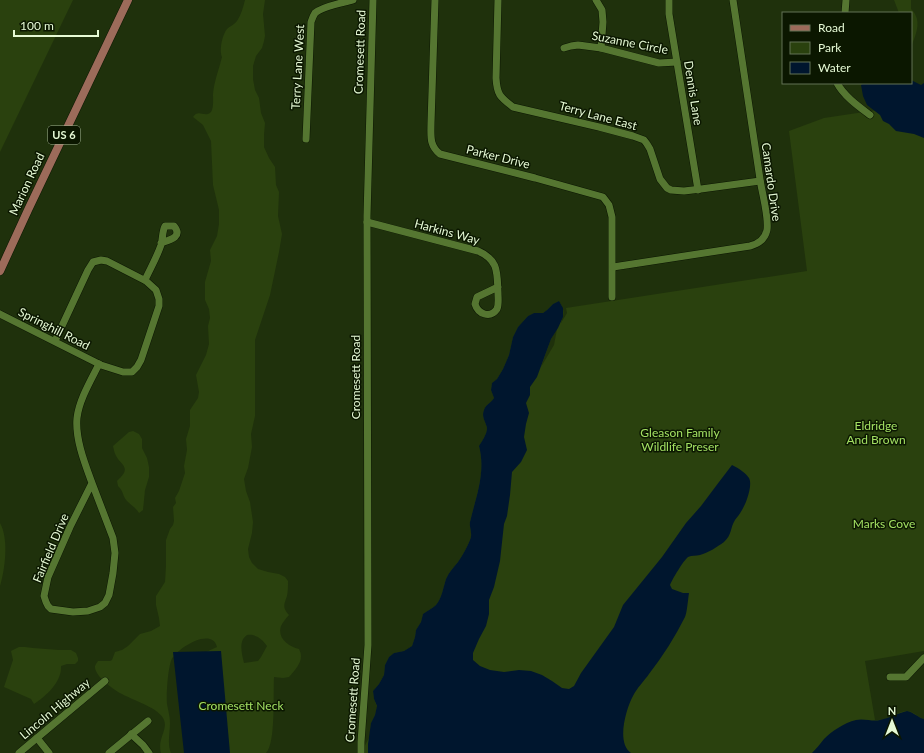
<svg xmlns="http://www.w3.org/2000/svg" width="924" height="753" font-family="Lato,sans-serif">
<rect width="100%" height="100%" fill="#1f310c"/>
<g fill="#2a410e" fill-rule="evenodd">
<path d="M0,0h73l-73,152z"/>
<path d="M245,0h20l-2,14 2,22 -1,5 -2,7 -6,8 -3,10v13l2,11 4,8 2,15 4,10 -1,12v12l5,11 6,9 1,18 3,7 -1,24 4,18 -3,18 -9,43 -15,45v76l-4,18 1,13 -4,21 -4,11 2,12 4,11 3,20 -1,11 -4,16 1,8 3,6 6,6 10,3 11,2 6,3 3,4c0,5 0,10 -1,15 -3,9 -5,11 2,19 -3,3 -6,7 -8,11 -4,12 7,20 18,23 6,11 -3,20 -10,28l-6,1 -9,-1c-1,16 2,66 -8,76h-55l-5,-101 11,-5c-5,-21 -42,2 -46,14 -3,8 -5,34 -4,43 1,6 3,12 3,19 0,9 -3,21 1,30h-10c-4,-14 7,-23 3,-33 -4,-12 -32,-20 -42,-26 -8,-4 -28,-18 -27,-28 1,-2 2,-4 3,-5h12l2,-1 3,-8 7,-2 6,-4 12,-12 11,-3 9,-5 -1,-8 -3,-13v-9l9,-14 1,-16v-26l4,-11 3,-4 1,-4 -1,-14 3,-4 -1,-5 4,-7 6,-18 -1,-7 3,-16 -1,-11 4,-13v-16l8,-12 1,-6 -3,-17 10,-20 3,-11 -1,-18 2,-8 -1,-9 -4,-9v-18l6,-21 -1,-11 7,-14 2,-12v-14l-6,-25 -2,-44 -8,-16 -10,-8c5,-8 11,0 17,-4 4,-3 3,-14 3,-19 1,-12 6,-25 9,-37 -3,-6 0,-22 5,-28 3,-3 7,-4 10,-8 4,-6 6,-13 8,-21zM247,635c9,-1 15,4 20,11l-6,11 -3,4 -14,2c-2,-9 -6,-22 3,-28z"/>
<path d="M894,0h17v9c1,1 3,3 4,5 6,10 0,23 -4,33v-34h-12z"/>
<path d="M924,103v548l-59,10 10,59c12,1 22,-8 31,-9 8,0 11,6 18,8v34h-562v-2l8,-15 1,-13 4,-8 2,-8 -3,-8 -1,-8 6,-7 5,-9 1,-10 4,-8 5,-4 10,-2 8,-5 3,-9 1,-7 5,-8 2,-8c4,-3 10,-6 13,-9 6,-7 7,-17 10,-26 3,-7 8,-12 12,-17 5,-7 9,-15 12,-22 3,-7 -1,-12 0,-18 6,-27 16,-48 9,-76 3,-5 8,-12 8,-18 -1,-6 -6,-11 -3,-18 1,-5 7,-7 10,-12l-3,-8 1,-7 5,-4 6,-10 6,-14 4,-18 5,-10 10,-11 6,-3h9l4,-3 6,-6 6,-3c6,10 5,12 2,22l6,-10 -1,-5 241,-37 -18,-140 35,-13zM557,329l-3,16 -13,22 10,-28z"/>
<path d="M133,431l6,3 3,5v9l5,10 2,9v10l-4,13 -2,20 -4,3c-3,-5 -8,-8 -12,-12 -5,-6 -3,-9 -9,-15l-1,-5c2,-2 5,-5 7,-8 3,-6 -3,-10 -6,-14 -3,-4 -4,-8 -5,-13l16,-14z"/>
<path d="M0,523c9,16 5,46 0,63z"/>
<path d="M19,647h6l8,1 26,2h12l5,3 2,5v3l-3,3h-8l-6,2c1,16 -15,30 -27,38l-3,-5 -27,-12 9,-27 -2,-9z"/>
</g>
<g fill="#00162e">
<path d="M911,80l10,5 3,-2v55l-10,-4 -18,-3 -7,-7 -6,-3 -3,-6 -13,-10 -4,-9 -2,-11 3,-2h47z"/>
<path d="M559,301l4,7v9l-5,11 -7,11 -14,38 -7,10v8l-4,8 3,10 -3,11 -2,13 3,13 -6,12 -9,10 -2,23 -3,21 -3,8 -4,37 -6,26 -5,13v14l-3,12 -7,13 -6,14v7l7,6 10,4 14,2 15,-2 12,1 11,4 10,6 10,7 7,1 5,-3 7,-13 33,-46 9,-22 39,-48 24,-34 15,-17 18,-24 13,-17c6,3 14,8 17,13 4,7 -3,26 -7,32 -2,4 -5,7 -7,10 -5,8 -3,15 -11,22 -7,5 -16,11 -24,13 -4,1 -8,0 -12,2 -5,4 -16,23 -18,28l2,4 11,4h6c-1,6 -2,20 -4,24 -10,20 -22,39 -36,57 -5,7 -12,14 -16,22 -7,13 -17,47 -2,57h-263v-9l3,-21 4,-8 2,-9 -3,-7 -1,-8 6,-7 5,-9 1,-10 4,-8 5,-4 10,-2 8,-5 3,-9 1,-7 5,-8 2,-8c4,-3 10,-6 13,-9 6,-7 7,-17 10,-26 3,-7 8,-12 12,-17 5,-7 9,-15 12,-22 3,-7 -1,-12 0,-18 6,-26 16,-49 9,-76 3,-5 8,-12 8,-18 -1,-6 -6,-11 -3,-18 1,-5 7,-7 10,-12l-3,-8 1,-7 5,-4 6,-10 6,-14 4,-18 5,-10 10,-11 6,-3h9l4,-3 6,-6z"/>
<path d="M221,651l9,102h-46l-11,-101z"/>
<path d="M907,711c8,2 10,6 17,8v34h-112c4,-4 8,-9 12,-14 8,-8 20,-16 32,-19 8,-2 17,2 24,0 10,-2 18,-7 27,-9z"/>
</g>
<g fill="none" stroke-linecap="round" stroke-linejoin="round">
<defs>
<g id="minor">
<path d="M435,0l-4,123c0,13 -2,22 9,31l95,24 68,19 6,8 3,12v80"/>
<path d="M498,0l-2,78c1,17 4,19 17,29l86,20 34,9 11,4 3,4 3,5 10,30 7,9 4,2 13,1 17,-2 59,-8"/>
<path d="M596,0l6,10 1,12 -2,26"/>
<path d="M669,0v14l29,176"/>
<path d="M845,13l1,-13"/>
<path d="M564,48l7,-2 7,-1 23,3 58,15 18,-1"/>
<path d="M837,83c7,13 21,23 33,32"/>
<path d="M306,139l5,-117c1,-3 2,-6 4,-9 8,-7 28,-10 38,-13"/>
<path d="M367,222l111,29c21,9 19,22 20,42 0,5 1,11 -1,16 -7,10 -19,5 -22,-5l2,-7 21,-10"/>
<path d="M613,267l137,-21c8,-2 15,-7 17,-16 2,-14 -5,-36 -7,-51 -9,-60 -18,-119 -27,-179"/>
<path d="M145,280c5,-11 12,-23 16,-35 2,-7 1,-13 4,-19h9c9,11 -4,14 -13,17"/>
<path d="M0,314l101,51 22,7h9l5,-5 4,-7 18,-54v-7l-3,-9 -10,-9 -39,-20 -6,-1 -8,2 -5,8 -33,71"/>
<path d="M92,483l21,55 2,15 -2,20 -4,22 -4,8 -5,4 -12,4 -15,1 -22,-3 -3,-3 -2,-4 -2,-6 4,-19 22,-50 22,-44c-7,-19 -17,-44 -15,-65 2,-18 14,-38 22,-54"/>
<path d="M890,677h16l18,-19"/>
<path d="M131,734l12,11 6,8"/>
<path d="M37,738l12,15"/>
<path d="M19,753l86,-72"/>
<path d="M109,753l39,-32"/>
<path d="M361,753v-11l7,-97 -1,-429 6,-216"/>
</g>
<path id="major" d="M0,271l28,-61 100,-210"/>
</defs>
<use href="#minor" stroke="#0c1703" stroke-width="8"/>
<use href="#major" stroke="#0c1703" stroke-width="9"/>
<use href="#minor" stroke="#557631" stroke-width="7"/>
<use href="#major" stroke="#9c6b5a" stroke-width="8"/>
</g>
<g text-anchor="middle" stroke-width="3" stroke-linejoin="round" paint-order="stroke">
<rect fill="#0b1700" stroke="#a4b695" stroke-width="1" x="48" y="126" width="32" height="18" rx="3"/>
<g font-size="11" font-weight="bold" fill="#e6fad5">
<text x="64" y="139">US 6</text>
</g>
<g font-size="12" fill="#e6fad5" stroke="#0b1700">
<text transform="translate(630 43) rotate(11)" y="4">Suzanne Circle</text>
<text transform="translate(360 52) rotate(-88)" y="4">Cromesett Road</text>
<text transform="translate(298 67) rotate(-87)" y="4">Terry Lane West</text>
<text transform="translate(693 93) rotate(81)" y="4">Dennis Lane</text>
<text transform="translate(598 116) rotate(15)" y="4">Terry Lane East</text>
<text transform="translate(498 157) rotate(14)" y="4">Parker Drive</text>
<text transform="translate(771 182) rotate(82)" y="4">Camardo Drive</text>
<text transform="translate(27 184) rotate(-65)" y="4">Marion Road</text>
<text transform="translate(447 232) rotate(15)" y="4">Harkins Way</text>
<text transform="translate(54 329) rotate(27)" y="4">Springhill Road</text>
<text transform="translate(356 377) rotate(-90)" y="4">Cromesett Road</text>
<text transform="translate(51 548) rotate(-67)" y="4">Fairfield Drive</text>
<text transform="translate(353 700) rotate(-86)" y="4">Cromesett Road</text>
<text transform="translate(55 709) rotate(-40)" y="4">Lincoln Highway</text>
</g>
<g font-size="12" fill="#a3e062" stroke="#0b1700">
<text x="876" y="430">Eldridge<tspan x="876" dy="14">And Brown</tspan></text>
<text x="680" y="437">Gleason Family<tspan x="680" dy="14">Wildlife Preser</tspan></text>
<text x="884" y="528">Marks Cove</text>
<text x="241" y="710">Cromesett Neck</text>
</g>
</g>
<rect x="782" y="12" width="130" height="72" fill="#0b1700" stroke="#637255"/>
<rect x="790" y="25" width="20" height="6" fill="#9c6b5a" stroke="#637255"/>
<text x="818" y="32" font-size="12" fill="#e6fad5">Road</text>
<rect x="790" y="42" width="20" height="12" fill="#2a410e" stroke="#637255"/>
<text x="818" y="52" font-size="12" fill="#e6fad5">Park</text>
<rect x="790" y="62" width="20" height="12" fill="#00162e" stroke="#637255"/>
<text x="818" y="72" font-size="12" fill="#e6fad5">Water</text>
<g transform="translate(892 721)" stroke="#0b1700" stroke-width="3" paint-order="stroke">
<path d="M0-3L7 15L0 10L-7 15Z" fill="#e6fad5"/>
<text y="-6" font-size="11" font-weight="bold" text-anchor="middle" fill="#e6fad5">N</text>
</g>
<path d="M14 30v6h84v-6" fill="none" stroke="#e6fad5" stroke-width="2"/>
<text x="20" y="30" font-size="12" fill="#e6fad5" stroke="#0b1700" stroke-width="3" paint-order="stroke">100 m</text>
</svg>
